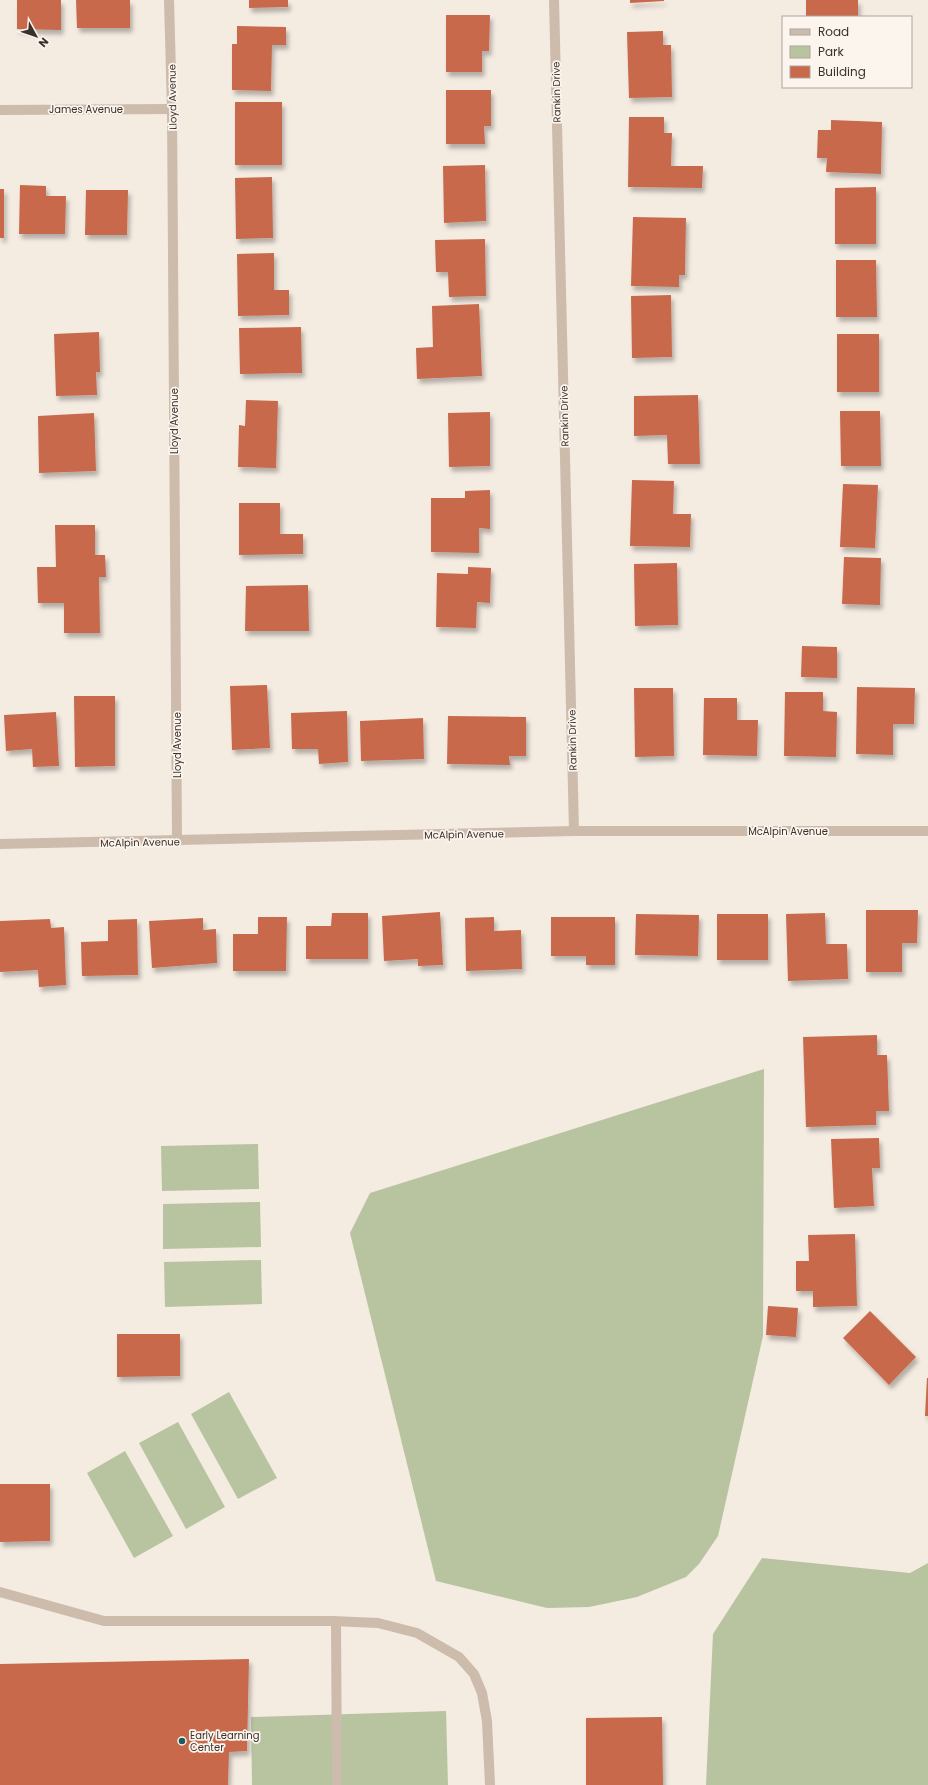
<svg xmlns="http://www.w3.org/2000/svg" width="928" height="1785" font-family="Poppins,sans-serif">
<defs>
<filter id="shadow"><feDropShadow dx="2.5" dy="4.5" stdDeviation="2" flood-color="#0004"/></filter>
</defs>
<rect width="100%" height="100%" fill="#f4ebe1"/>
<g fill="#b8c4a0">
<path d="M764,1069l-1,267 -45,200 -19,28 -13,13 -49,20 -48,10 -42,1 -111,-27 -86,-348 20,-40z"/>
<path d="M258,1144l1,45 -97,2 -1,-45z"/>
<path d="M260,1202l1,45 -98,2v-45z"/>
<path d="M261,1260l1,44 -97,3 -1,-45z"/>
<path d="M229,1392l48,86 -39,21 -47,-85z"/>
<path d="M178,1422l47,85 -39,22 -47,-86z"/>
<path d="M125,1451l48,85 -39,22 -47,-85z"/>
<path d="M762,1558l148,15 18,-10v222h-222l7,-151z"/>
<path d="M446,1711l2,74h-196l-1,-68z"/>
</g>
<g fill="#c8694b" filter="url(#shadow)">
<path d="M17,0h44v30l-44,-1z"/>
<path d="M76,0h54v28h-53z"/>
<path d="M249,0h39v7l-39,1z"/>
<path d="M630,0h34v1l-34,2z"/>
<rect x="806" y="0" width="52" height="17"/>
<path d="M446,15h44l-1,36h-7v21h-36z"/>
<path d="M237,26l49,1v18h-14l-1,46 -39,-1v-46h5z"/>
<path d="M663,31v14h8l1,52 -43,1 -2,-66z"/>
<path d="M446,90h45v36h-7l1,18h-39z"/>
<rect x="235" y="102" width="47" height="63"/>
<path d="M629,117h35v16h8l-1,33h32l-1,22 -74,-1z"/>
<path d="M831,120l51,2 -1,52 -55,-2 1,-14h-10l1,-28h13z"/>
<path d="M485,165l1,56 -42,2 -1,-57z"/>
<path d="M272,177l1,61 -37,1 -1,-61z"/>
<path d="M20,185l26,1v10h20l-1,38h-46z"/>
<path d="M876,187v57h-41v-56z"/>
<rect x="0" y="189" width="4" height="49"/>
<path d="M86,190h42l-1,45h-42z"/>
<path d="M633,217l53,1 -1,57h-6v12l-48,-1z"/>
<path d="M485,239l1,57 -37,1 -1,-25h-12l-1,-32z"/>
<path d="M274,253v37h15v25l-51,1 -1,-62z"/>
<path d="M836,260h40l1,57h-41z"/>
<path d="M671,295l1,62 -40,1 -1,-62z"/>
<path d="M479,304l3,72 -65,3 -1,-31 17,-1 -1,-41z"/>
<path d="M301,327l1,46 -62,1 -1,-46z"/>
<path d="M99,332l1,40h-4l1,23 -41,1 -2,-62z"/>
<rect x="837" y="334" width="42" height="58"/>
<path d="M698,395l2,69h-32l-1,-29 -33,1v-40z"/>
<path d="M246,400l32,1 -2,67 -38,-1 1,-42 6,1z"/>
<path d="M840,411h40l1,55h-40z"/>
<path d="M490,412v54l-41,1 -1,-54z"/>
<path d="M94,413l2,58 -57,2 -1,-57z"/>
<path d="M632,480l42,1 -1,33h18l-1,33 -60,-1z"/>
<path d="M843,484l35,1 -3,63 -35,-1z"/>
<path d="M490,490v39l-11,-1v25l-48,-1v-54h34v-7z"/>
<path d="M239,503h41v31h23v20l-64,1z"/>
<path d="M55,525h40v30h10l1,22h-7l1,56h-36v-30h-26l-1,-36h19z"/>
<path d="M844,557l37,1 -1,47 -38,-1z"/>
<path d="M677,563l1,62 -43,1 -1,-62z"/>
<path d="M468,567l23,1 -1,35 -13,-1 -1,26 -40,-1 1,-54 31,1z"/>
<path d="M308,585l1,46h-64l1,-45z"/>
<path d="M802,646l35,1v31l-36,-1z"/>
<path d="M267,685l3,63 -38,2 -2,-64z"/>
<path d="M857,687l58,1 -1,36h-21v31l-37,-1z"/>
<path d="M634,688h39l1,68 -39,1z"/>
<path d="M785,692h38v19l14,1 -1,45 -52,-1z"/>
<path d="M74,696h41v70l-40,1z"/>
<path d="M704,698h33v22h21l-1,36 -54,-1z"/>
<path d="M347,711l1,51 -29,2 -1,-15h-26l-1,-36z"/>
<path d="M56,712l3,54 -26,1 -1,-18 -26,2 -2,-36z"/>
<path d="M448,716l78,1v39h-17l1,9 -63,-1z"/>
<path d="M423,718l1,41 -63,2 -1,-40z"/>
<path d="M866,910h52l-1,33h-15v29h-36z"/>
<path d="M440,912l3,53 -25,1v-7l-34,2 -2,-45z"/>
<path d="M332,913h36v46h-62v-33h25z"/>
<path d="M825,913l1,31h21l1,35 -60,2 -2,-67z"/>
<path d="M636,914l63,1 -1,41 -63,-1z"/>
<rect x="717" y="914" width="51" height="46"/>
<path d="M258,917h29l-1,54h-53v-37h25z"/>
<path d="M494,917v14l27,-1 1,39 -56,2 -1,-53z"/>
<path d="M551,917h64v48h-29v-9h-35z"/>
<path d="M203,918v12l13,-1 1,34 -65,5 -3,-47z"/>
<path d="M50,919l1,9 13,-1 2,58 -27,2 -1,-17 -38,2v-51z"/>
<path d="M137,919l1,56 -56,1 -1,-34 27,-1v-21z"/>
<path d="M877,1035v20h10l2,56h-13v14l-70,2 -3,-90z"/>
<path d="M879,1138l1,30h-8l2,38 -40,2 -3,-69z"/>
<path d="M855,1234l2,72 -44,1v-16h-17v-30h13l-1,-26z"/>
<path d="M768,1306l30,2 -2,29 -30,-2z"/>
<path d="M870,1311l46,46 -27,28 -46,-47z"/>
<path d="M117,1334h63v42l-63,1z"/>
<path d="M927,1378h1v38h-3z"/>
<path d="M0,1484h50v57l-50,1z"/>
<path d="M249,1659l-2,92 -18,1 -1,33h-228v-121z"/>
<path d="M662,1717l1,68h-77v-67z"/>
</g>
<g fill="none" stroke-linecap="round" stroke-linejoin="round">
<g stroke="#cdbbac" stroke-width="10">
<path d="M0,1592l104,29h228l46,2 39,10 42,24 15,17 8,19 5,28 3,64"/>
<path d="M336,1622l1,163"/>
</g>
<g stroke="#cdbbac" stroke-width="10">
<path d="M169,0l3,109 5,733"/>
<path d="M554,0l20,831"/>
<path d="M0,110l172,-1"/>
<path d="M0,844l574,-13h354"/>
</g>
</g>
<circle fill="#1f5a5e" stroke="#fbf5ee" stroke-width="1.5" cx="182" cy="1741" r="4"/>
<g text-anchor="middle" stroke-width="3.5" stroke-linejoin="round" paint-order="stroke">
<g font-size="10" fill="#3b302b" stroke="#fbf5ee">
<text transform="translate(556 92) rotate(-91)" y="4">Rankin Drive</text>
<text transform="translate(172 97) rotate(-91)" y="4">Lloyd Avenue</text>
<text x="86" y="113">James Avenue</text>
<text transform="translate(564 416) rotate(-91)" y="4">Rankin Drive</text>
<text transform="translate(174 421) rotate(-90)" y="4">Lloyd Avenue</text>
<text transform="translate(572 740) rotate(-91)" y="4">Rankin Drive</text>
<text transform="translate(177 745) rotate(-90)" y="4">Lloyd Avenue</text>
<text x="788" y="835">McAlpin Avenue</text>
<text transform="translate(464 834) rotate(-1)" y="4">McAlpin Avenue</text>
<text transform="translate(140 842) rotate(-1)" y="4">McAlpin Avenue</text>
</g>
<g font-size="10" fill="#3b302b" stroke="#fbf5ee" text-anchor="start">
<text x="190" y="1739">Early Learning<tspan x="190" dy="12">Center</tspan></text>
</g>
</g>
<rect x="782" y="16" width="130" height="72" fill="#fbf5ee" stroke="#aea6a0"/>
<rect x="790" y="29" width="20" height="6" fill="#cdbbac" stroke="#aea6a0"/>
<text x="818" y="36" font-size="12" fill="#3b302b">Road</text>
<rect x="790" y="46" width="20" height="12" fill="#b8c4a0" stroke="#aea6a0"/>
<text x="818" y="56" font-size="12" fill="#3b302b">Park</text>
<rect x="790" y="66" width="20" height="12" fill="#c8694b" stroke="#aea6a0"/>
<text x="818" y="76" font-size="12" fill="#3b302b">Building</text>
<g transform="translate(36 36) rotate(130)" stroke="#fbf5ee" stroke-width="3" paint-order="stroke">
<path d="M0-3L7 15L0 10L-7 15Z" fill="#3b302b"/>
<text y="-6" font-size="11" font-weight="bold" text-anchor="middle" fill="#3b302b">N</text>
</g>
</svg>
